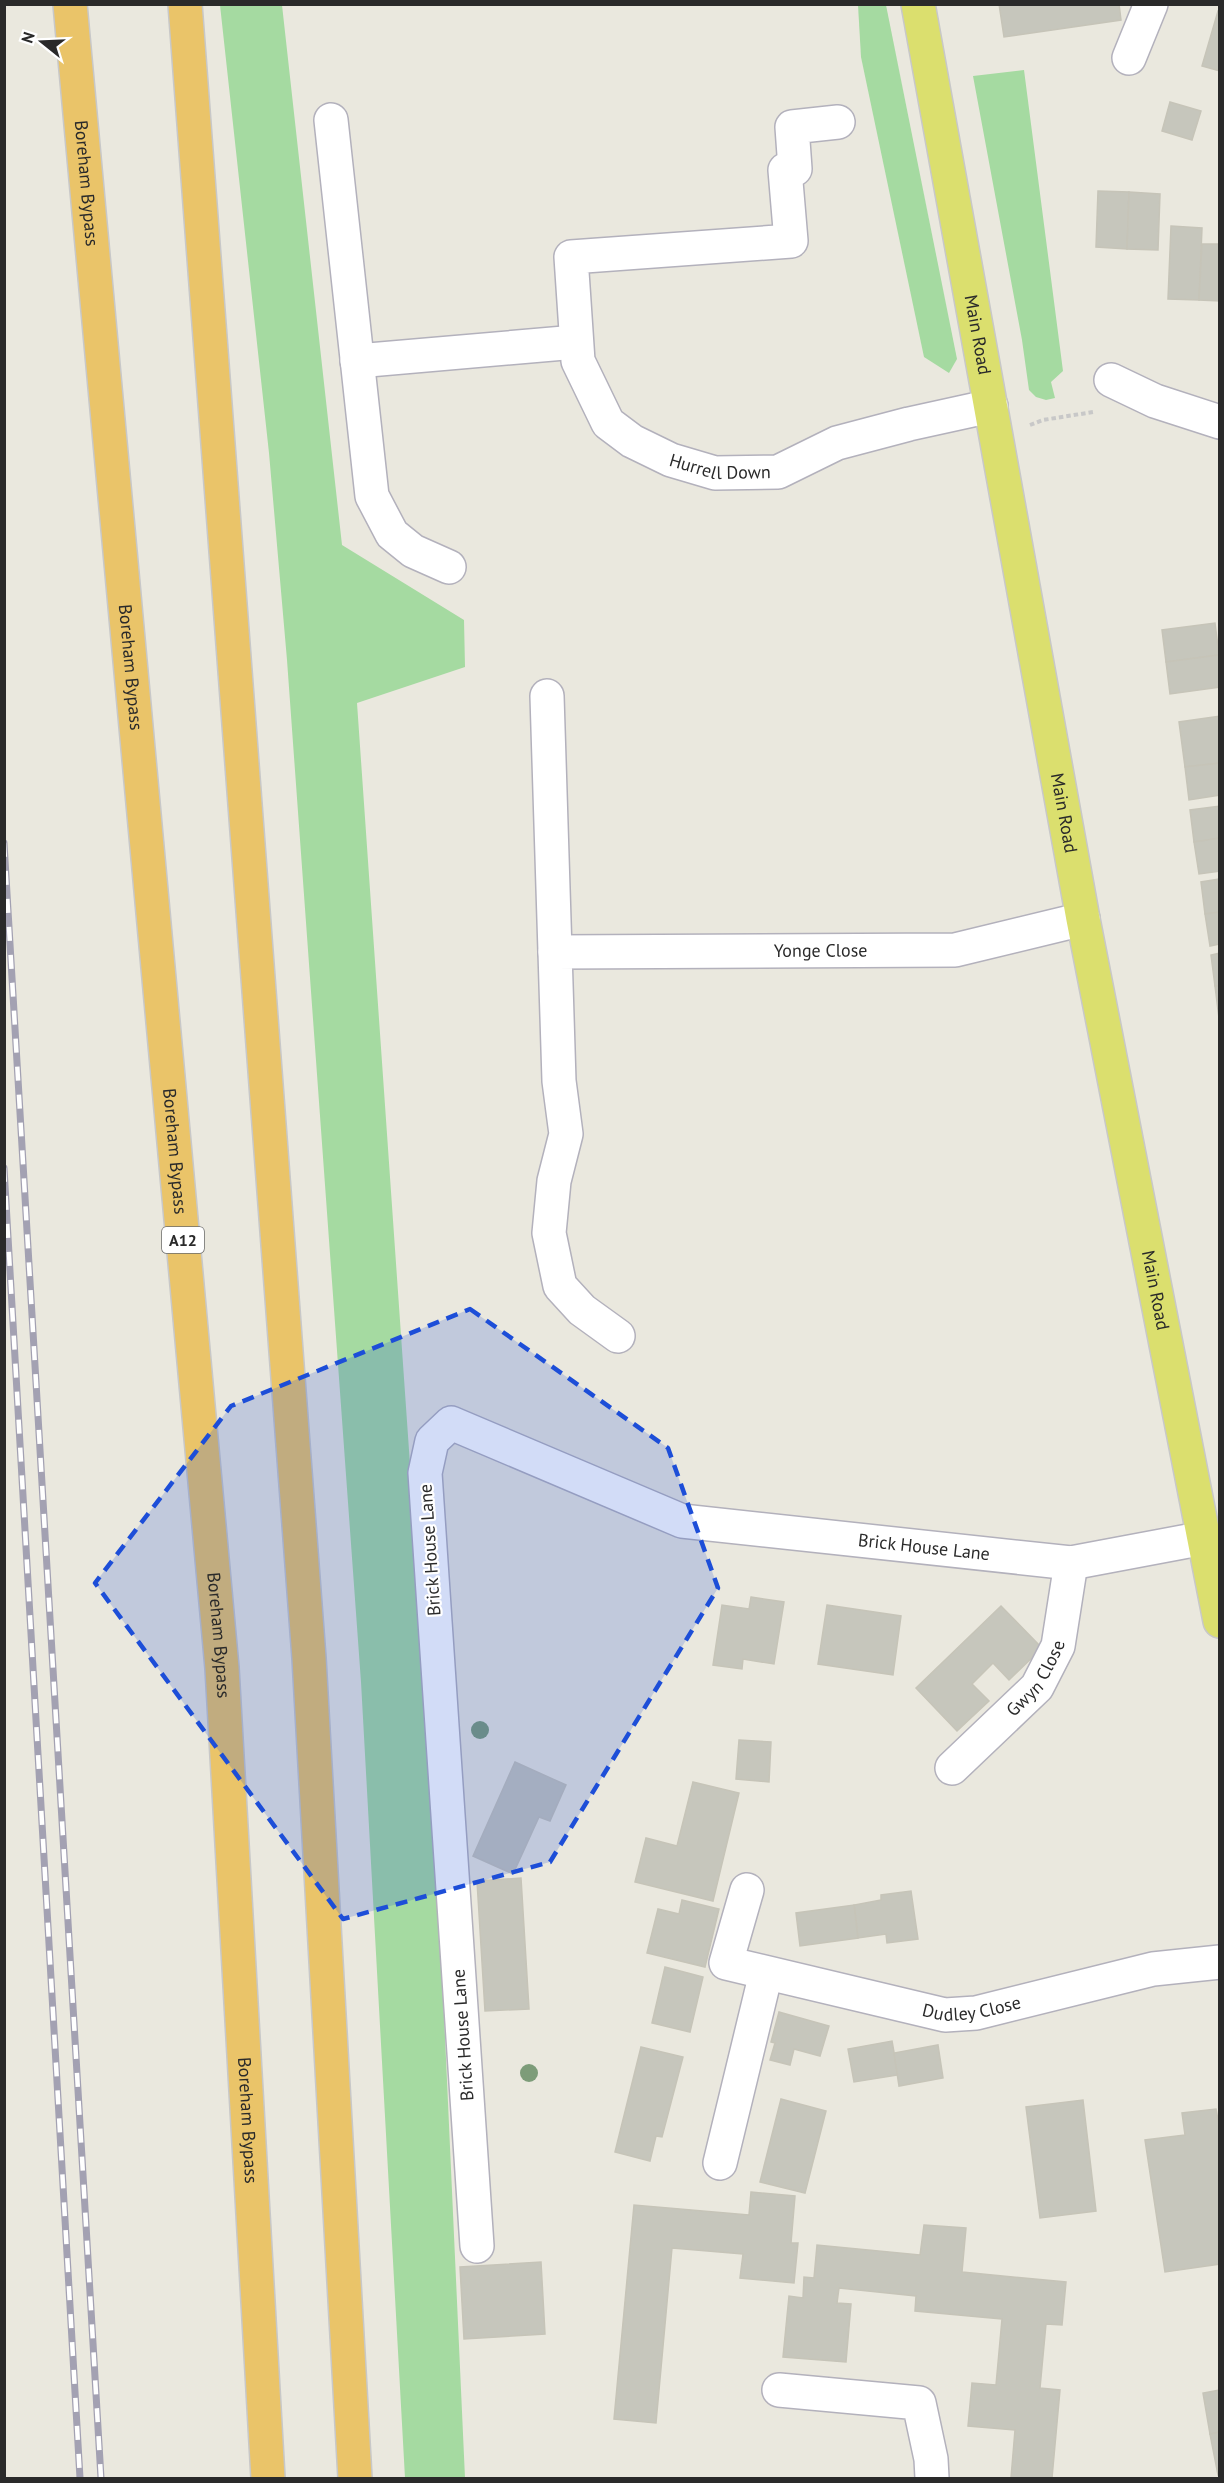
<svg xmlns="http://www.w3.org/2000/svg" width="1224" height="2483" font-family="'PT Sans',sans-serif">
<rect width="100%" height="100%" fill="#eae8de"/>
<g fill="#a5daa1">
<path d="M220,5h62l60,540 122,75 1,47 -108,36 79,1135 29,640h-60l-44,-796 -74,-1022 -18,-207z"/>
<path d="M858,5h28l71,354 -8,14 -25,-16 -63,-300z"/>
<path d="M1024,70l39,301 -12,11 4,16 -9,2 -10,-3 -7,-7 -7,-50 -49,-264z"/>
</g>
<g fill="#c6c6bc" stroke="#c6c4b8" stroke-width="1.5">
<path d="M999,4h120l2,16 -117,17z"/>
<path d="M1218,11l2,1v59l-18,-5z"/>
<path d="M1170,102l31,9 -9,29 -30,-9z"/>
<path d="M1098,191l31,1 -2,57 -31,-2z"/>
<path d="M1129,192l31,2 -2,56 -31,-1z"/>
<path d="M1171,226l31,2 -3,72 -31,-1z"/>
<path d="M1202,244h18v57l-21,-1z"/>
<path d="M1215,623l4,32 -53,7 -4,-32z"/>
<path d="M1219,655l1,32 -50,7 -4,-32z"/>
<path d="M1220,716v47l-35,4 -6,-45z"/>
<path d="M1220,763v32l-31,5 -4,-33z"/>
<path d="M1220,806v32l-26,4 -4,-32z"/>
<path d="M1220,838v33l-21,3 -5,-32z"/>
<path d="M1220,879v33l-15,2 -4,-32z"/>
<path d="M1220,912v32l-10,2 -5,-32z"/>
<path d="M1220,953v33h-5l-4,-31z"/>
<path d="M1215,986h5v32h-1z"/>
<path d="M751,1597l33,5 -10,62 -31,-5 -1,10 -29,-4 9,-60 27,4z"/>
<path d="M827,1605l74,11 -8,59 -75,-11z"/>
<path d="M1001,1606l41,42 -33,32 -16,-17 -21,21 17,17 -32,30 -41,-43z"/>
<path d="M739,1740l32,2 -2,40 -33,-3z"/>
<path d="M515,1762l51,23 -16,36 -11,-4 -26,57 -40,-18z"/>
<path d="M693,1782l46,11 -26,108 -78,-19 11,-44 31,8z"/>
<path d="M521,1878l8,131 -44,2 -8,-130z"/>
<path d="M911,1891l7,48 -31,4 -1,-9 -28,4 -4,-33 27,-5v-5z"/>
<path d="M682,1900l37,9 -14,58 -58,-14 11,-44 21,5z"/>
<path d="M854,1905l4,33 -58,8 -4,-33z"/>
<path d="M665,1967l38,10 -13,55 -38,-9z"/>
<path d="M779,2012l50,14 -9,30 -26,-7 -4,16 -20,-5 5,-17 -4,-1z"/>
<path d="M892,2041l6,34 -44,7 -6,-33z"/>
<path d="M938,2045l5,33 -44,8 -5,-33z"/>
<path d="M641,2047l42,10 -21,80 -6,-1 -6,25 -35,-9z"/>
<path d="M781,2099l45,12 -21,82 -45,-11z"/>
<path d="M1083,2100l13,111 -56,7 -14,-111z"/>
<path d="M1216,2109l4,22v133l-55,8 -20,-132 40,-5 -3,-22z"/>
<path d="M751,2192l44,4 -4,47h7l-4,40 -54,-5 3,-24 -71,-6 -16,175 -42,-4 20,-214 115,10z"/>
<path d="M924,2225l42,3 -4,44 104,10 -4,43 -16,-1 -6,64 20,2 -8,88h-41l4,-48 -47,-4 4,-43 24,2 6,-66 -87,-8 1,-15 -77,-8 -2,15 14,1 -5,58 -63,-5 6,-61 14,2 1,-21 10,1 3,-33 103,10z"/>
<path d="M541,2262l4,72 -81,5 -4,-72z"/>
<path d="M1220,2390v42l-10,2 -7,-41z"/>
<path d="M1220,2432v42l-2,1 -8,-41z"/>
</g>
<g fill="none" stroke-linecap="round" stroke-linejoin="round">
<defs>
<g id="minor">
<path d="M1129,58l22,-54"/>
<path d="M331,120l41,376 20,38 21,17 36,16"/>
<path id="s1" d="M838,122l-46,5 3,42 -10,1 6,71 -220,16 7,104 30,62 24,18 39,19 44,13 63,-1 59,-29 72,-19 82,-18"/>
<path d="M357,361l219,-19"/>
<path d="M1111,380l44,21 65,21"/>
<path d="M547,696l8,256"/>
<path id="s2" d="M618,1336l-36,-26 -22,-24 -11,-53 5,-52 12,-47 -7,-53 -4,-129 400,-2 128,-31"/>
<path id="s3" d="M952,1768l85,-81 21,-41 13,-83"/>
<path id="s4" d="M747,1890l-21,73 219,52 31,-2 177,-44 67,-7"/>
<path d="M720,2163l46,-190"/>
<path id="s5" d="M477,2246l-52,-773 7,-32 19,-18 231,98 389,42 133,-25"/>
<path d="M779,2390l140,13 12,56 1,19"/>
</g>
<g id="major">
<path id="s6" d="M918,4l165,915 137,702"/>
</g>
<g id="highway">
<path id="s7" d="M70,4l152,1664 46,810"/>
<path d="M185,4l124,1654 46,820"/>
</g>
</defs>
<use href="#minor" stroke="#b3b1bc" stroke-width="36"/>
<use href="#major" stroke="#c8c8c8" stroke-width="36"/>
<use href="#highway" stroke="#c8c8c8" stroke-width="36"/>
<path stroke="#c8c8c8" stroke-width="4" stroke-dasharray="4.5 3" stroke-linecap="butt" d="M1030,425l13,-5 50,-8"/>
<use href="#minor" stroke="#fff" stroke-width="33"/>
<use href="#major" stroke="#dbdf6e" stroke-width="33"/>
<use href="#highway" stroke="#eac469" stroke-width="33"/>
<defs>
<g id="rail">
<path d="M4,843l97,1635"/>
<path d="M4,1168l76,1310"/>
</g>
</defs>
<use href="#rail" stroke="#a3a1b2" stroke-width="7"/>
<use href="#rail" stroke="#fff" stroke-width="4.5" stroke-dasharray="14" stroke-linecap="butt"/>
</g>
<g fill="#7d9c79">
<circle cx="480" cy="1730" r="9"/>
<circle cx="529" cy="2073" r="9"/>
</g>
<path fill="#1d4ed8" fill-opacity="0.2" stroke="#1d4ed8" stroke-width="4.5" stroke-dasharray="12 8" stroke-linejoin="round" d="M470,1309l198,139 50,140 -168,274 -207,57 -248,-336 136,-177z"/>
<g text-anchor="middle" stroke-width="4.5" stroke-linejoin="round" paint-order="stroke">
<rect fill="#fff" stroke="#6a6a6a" stroke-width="1.5" x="162" y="1227" width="42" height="26" rx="4.5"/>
<g font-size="16" font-weight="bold" fill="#2a2a2a">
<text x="183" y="1246">A12</text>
</g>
<g font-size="18" fill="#2a2a2a" stroke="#fff">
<text dy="6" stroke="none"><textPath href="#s7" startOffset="180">Boreham Bypass</textPath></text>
<text dy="6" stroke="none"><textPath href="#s6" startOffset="336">Main Road</textPath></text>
<text dy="6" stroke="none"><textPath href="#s1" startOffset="687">Hurrell Down</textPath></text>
<text dy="6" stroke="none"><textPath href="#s7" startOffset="666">Boreham Bypass</textPath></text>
<text dy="6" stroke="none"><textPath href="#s6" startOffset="822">Main Road</textPath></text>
<text dy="6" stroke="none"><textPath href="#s2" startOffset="680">Yonge Close</textPath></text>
<text dy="6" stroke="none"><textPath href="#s7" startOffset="1152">Boreham Bypass</textPath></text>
<text dy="6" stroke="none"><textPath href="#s6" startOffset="1308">Main Road</textPath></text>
<text dy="6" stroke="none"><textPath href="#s5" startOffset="1328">Brick House Lane</textPath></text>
<text transform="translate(430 1550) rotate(-94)" y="6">Brick House Lane</text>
<text dy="6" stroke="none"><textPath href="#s7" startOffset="1638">Boreham Bypass</textPath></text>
<text dy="6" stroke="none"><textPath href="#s3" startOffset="124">Gwyn Close</textPath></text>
<text dy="6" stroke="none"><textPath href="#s4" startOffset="328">Dudley Close</textPath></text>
<text transform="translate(463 2035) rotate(-94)" y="6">Brick House Lane</text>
<text dy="6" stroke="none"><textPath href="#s7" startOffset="2124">Boreham Bypass</textPath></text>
</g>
</g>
<rect width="1224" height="2483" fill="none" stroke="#2a2a2a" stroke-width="12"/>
<g transform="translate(42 42) rotate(288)" stroke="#ffffff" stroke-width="4.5" paint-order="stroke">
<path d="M0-4.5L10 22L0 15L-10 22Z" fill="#2a2a2a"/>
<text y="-9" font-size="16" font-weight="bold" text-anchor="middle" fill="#2a2a2a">N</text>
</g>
</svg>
